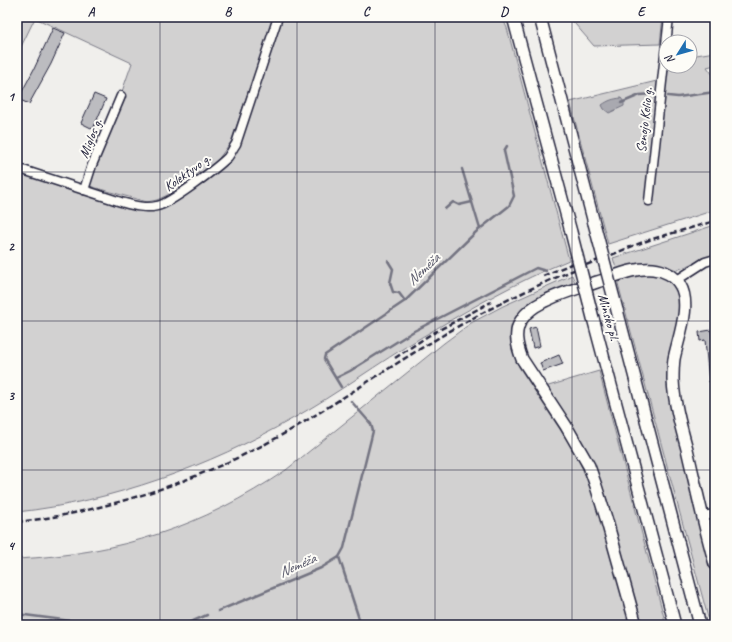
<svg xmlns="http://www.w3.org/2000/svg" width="732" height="642" font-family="Caveat,sans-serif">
<rect width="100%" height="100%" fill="#f0efec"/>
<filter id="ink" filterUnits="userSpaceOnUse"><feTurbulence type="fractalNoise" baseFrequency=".025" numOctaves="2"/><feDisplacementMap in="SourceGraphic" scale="8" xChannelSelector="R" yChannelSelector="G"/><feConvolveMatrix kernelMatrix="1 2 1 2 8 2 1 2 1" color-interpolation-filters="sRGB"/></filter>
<g filter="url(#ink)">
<g fill="#d2d1d1" stroke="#7a7a86">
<path d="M17,17h257l-43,125 -14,19 -45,32 -15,7 -10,2 -58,-16 43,-123 -97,-45 -18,37z"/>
<path d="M283,17h219l5,11 62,232c-51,21 -100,49 -147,77 -44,26 -85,57 -130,82 -83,47 -180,83 -275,93v-340l105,34 19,5 12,1 12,-4 11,-6 46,-34 9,-10 10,-18z"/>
<path d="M569,17h94l-3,27 -66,2z"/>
<path d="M715,52v13l-8,2 6,8h2v135l-107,34 -38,-142 95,-23 1,-13h24v-10z"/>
<path d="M715,225v30l-38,15 -13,-4 -14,-1 -33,7 -4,-14z"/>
<path d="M650,273l9,2 13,7 7,12 1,12 -11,54 42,206 4,15v44h-5l-93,-345 22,-6z"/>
<path d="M572,275l4,10 -35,12 -30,41 2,13 6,16 48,73 12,21 9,20 9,24 33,120h-613v-66c102,-5 185,-32 269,-89l158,-127 27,-20 32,-17z"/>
<path d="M599,371l67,254h-24l-36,-129 -11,-28 -50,-81z"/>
</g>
<path fill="#a9a9b0" stroke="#737381" d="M621,98l3,4v4l-15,7 -5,-4 -2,-4c7,-5 11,-6 19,-7z"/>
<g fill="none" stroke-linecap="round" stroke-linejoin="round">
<g stroke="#737381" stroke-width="2.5">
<path d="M668,96l10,1 37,-5"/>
<path d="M621,103l19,-8 13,-1"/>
<path d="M462,169l18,60"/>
<path d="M445,209l8,-7 6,3 13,-3"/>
<path d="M388,261l5,8 -3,14 3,9 6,1 6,8"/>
<path d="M336,378l14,-7 64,-40 122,-63 10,3"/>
<path d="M341,387l-17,-28 1,-4 80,-54 71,-69 33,-26 5,-10 -10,-45 3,-5"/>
<path d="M339,557l22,68"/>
<path d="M218,611l103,-43 18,-11 5,-9 29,-117 -2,-7 -20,-23"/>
<path d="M17,614l85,11"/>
<path d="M184,625l23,-10"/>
</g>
</g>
<g fill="#bcbcc0" stroke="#22223b">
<path d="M53,28l12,5 -14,31 -22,40 -11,-5 16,-30z"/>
<path d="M94,94l12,5 -13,30 -12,-6z"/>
<path d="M536,327l4,19 -7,2 -4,-19z"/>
<path d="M711,330l4,33v18l-6,1 -4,-42 -5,1 -1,-9z"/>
<path d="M559,355l4,9 -20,7 -3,-8z"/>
</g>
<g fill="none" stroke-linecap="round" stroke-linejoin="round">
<defs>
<g id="minor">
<path d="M17,168l104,34c11,3 24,7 36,4 13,-2 61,-39 71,-49 3,-4 5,-9 8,-13l42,-127"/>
<path d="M84,190l8,-25 29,-69"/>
<path d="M649,201l20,-184"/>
<path d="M677,280l28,-18 10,-3"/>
<path d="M703,516l12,-2"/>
</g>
<g id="highway">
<path d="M513,17l58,215"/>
<path d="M540,17l54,206"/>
<path d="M617,310l83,315"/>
<path d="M593,318l82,307"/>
<path d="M636,625l-30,-107 -10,-32 -7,-20 -23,-40 -44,-67c-5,-13 -9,-28 0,-40 5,-8 13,-13 21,-17 17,-9 36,-14 54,-20 17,-5 37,-15 56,-13 11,1 22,7 27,16 12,20 -2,53 -6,74 -1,7 -1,14 -1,21 1,23 8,47 14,69 9,38 17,77 28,115"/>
</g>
</defs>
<use href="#minor" stroke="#22223b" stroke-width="11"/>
<use href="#highway" stroke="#22223b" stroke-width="14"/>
<use href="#minor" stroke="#fdfcf7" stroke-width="8"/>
<use href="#highway" stroke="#fdfcf7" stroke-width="11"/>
<g stroke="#22223b" stroke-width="2.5" stroke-dasharray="6 3" stroke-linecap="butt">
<path d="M543,276l35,-15"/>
<path d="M395,358l33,-22 63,-34"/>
<path d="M17,522c94,-10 201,-48 282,-97 58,-35 114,-74 174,-107 44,-24 89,-44 136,-62 14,-6 28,-12 43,-17 21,-6 42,-12 63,-18"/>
</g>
<defs>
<g id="highway-bridge">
<path d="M594,223l23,87"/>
<path d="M571,232l22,86"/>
</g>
</defs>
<use href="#highway-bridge" stroke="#22223b" stroke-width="14" stroke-linecap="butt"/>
<use href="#highway-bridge" stroke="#fdfcf7" stroke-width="11"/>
</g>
</g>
<path fill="none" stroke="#22223b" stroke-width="1" stroke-opacity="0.55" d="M160,17v608M297,17v608M435,17v608M572,17v608M17,172h698M17,321h698M17,470h698"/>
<g text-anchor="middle" stroke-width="4" stroke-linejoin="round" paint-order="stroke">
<g font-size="14" fill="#22223b" stroke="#fdfcf7">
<text transform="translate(644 120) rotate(-84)" y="5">Senojo Kelio g.</text>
<text transform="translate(90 138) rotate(-68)" y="5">Miglos g.</text>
<text transform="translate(187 172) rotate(-36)" y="5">Kolektyvo g.</text>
<text transform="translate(609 317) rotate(75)" y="5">Minsko pl.</text>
</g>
<g font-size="15" font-style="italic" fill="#58586a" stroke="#fdfcf7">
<text transform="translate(423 269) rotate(-44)" y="5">Nemėža</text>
<text transform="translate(297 565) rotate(-24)" y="5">Nemėža</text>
</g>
</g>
<rect width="732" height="642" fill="none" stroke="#fdfcf7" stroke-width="44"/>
<g transform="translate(678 54) rotate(233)"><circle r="19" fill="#fdfcf7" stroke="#a5a5ac"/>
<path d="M0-3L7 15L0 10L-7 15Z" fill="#1f6fb2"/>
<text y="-6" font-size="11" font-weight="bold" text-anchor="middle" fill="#22223b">N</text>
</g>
<rect x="22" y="22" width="688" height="598" fill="none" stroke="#22223b" stroke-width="1.5"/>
<g font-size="13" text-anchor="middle" font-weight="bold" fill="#22223b">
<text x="91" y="16">A</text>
<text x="228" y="16">B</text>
<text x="366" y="16">C</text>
<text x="504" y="16">D</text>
<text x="641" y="16">E</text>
<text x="11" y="101">1</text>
<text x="11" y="251">2</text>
<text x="11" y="400">3</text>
<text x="11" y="550">4</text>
</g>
</svg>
